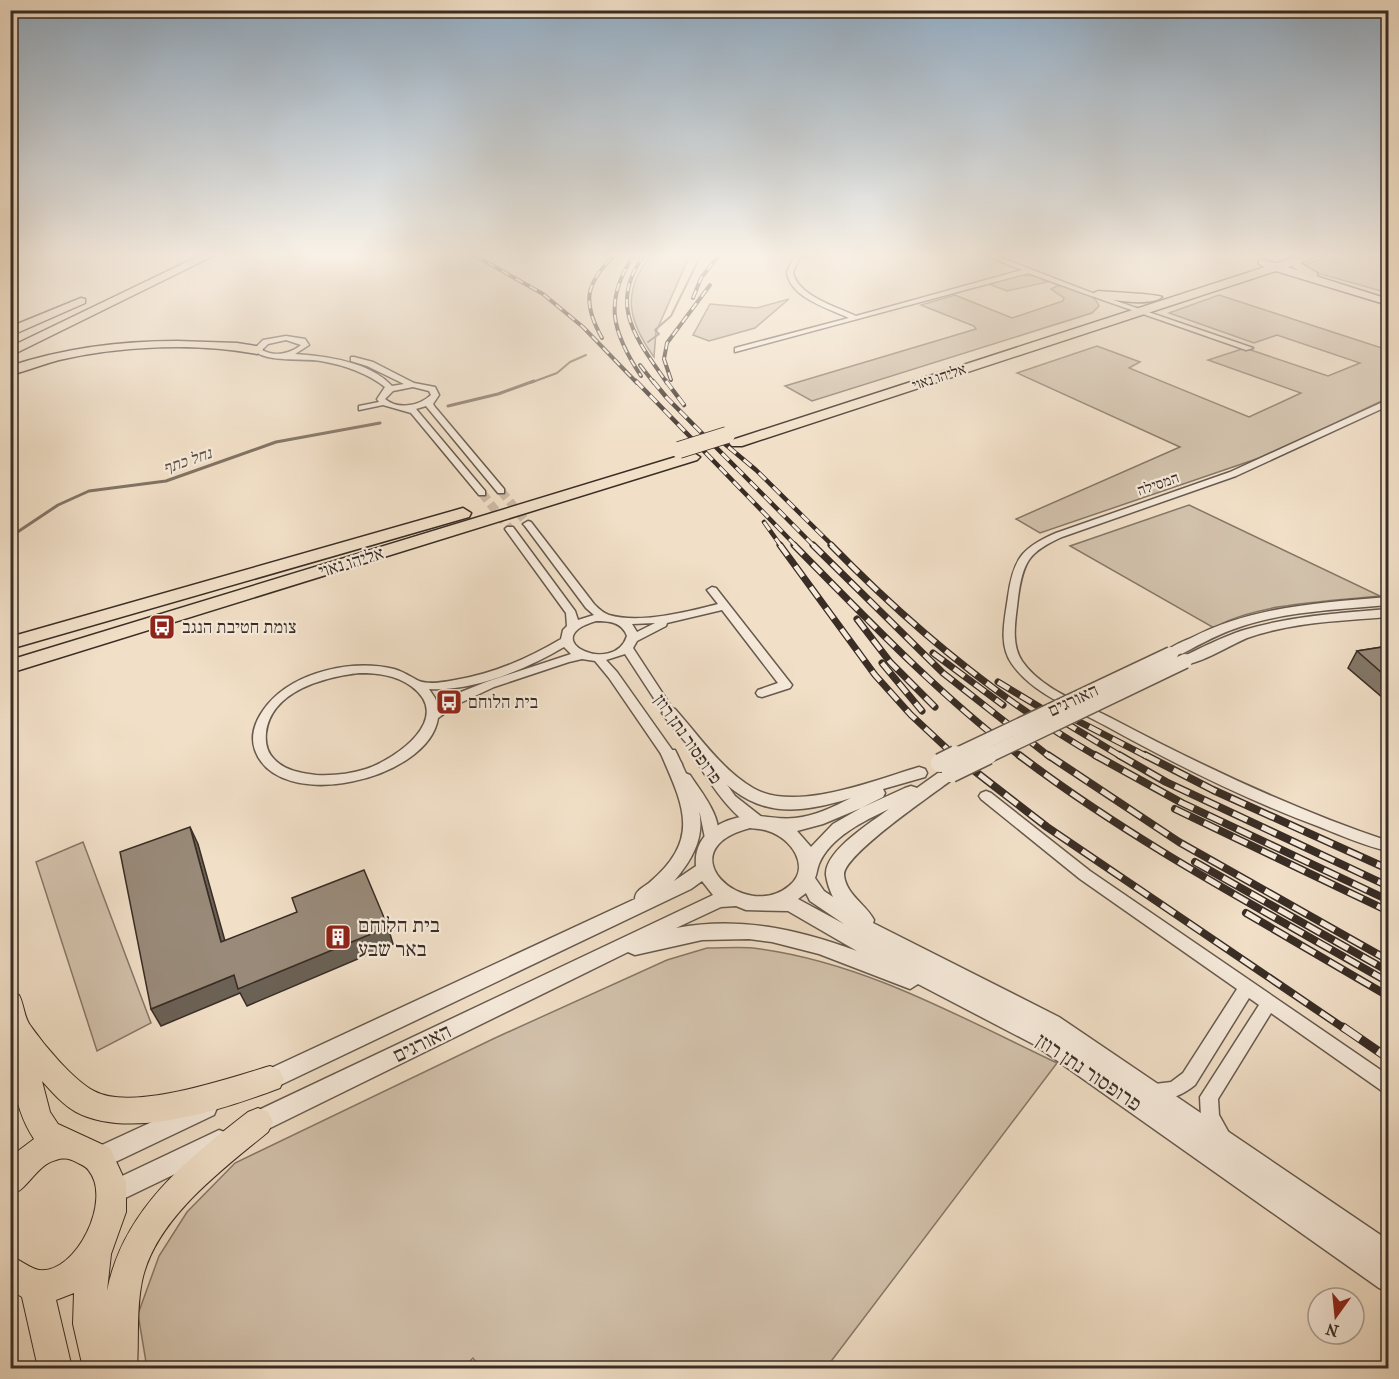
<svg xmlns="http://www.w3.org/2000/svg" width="1399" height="1379" font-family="'IM FELL French Canon','Frank Ruhl Libre',serif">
<rect width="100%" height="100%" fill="#f1dfc7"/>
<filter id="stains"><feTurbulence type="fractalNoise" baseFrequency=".00333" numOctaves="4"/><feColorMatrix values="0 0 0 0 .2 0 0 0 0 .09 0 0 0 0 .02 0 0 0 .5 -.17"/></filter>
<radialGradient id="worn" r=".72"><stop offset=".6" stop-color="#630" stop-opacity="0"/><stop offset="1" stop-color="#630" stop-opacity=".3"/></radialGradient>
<g fill="#d2c1ab" stroke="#867768" stroke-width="1.5">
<path d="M651,255h39l-34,77 -2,25c-26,-36 -33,-65 -3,-102z"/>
<path d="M1331,255h57v38l-74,-21 -10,-7z"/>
<path d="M1018,275l19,1 10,6 -40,9 -18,-7z"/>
<path d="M1057,286c13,-1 37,6 42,20l-7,7 -280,88 -27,-15 191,-57 -2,-3 -53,-21 34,-10 57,23 51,-17 1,-3 -13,-9z"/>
<path d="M1219,295l169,55v48l-120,57 -228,78 -24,-14 164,-72 -163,-74 80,-27 43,16 -11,6 120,49 52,-24 -93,-33 37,-12 83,28 32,-13 -83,-28 -23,8 -85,-30z"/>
<path d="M789,299l-34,29 -46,13 -16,-6 17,-31 47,4z"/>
<path d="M1189,505l191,91c-49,5 -124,7 -166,32l-144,-82z"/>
<path d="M83,842l68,181 -54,28 -61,-189z"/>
<path d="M707,948c15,0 31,-1 46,0 109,13 207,69 304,115l-231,305h-345l-8,-10 -10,10h-316l-9,-54 21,-58 28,-44 48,-49 260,-125 172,-78z"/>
</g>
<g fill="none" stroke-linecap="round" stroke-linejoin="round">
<g stroke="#827365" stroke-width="2">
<path d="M648,342l11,-8 -4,-4 16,-14 30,-61"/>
<path d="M530,383l27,-10 13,-11 16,-7"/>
</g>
<g stroke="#827365" stroke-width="3">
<path d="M448,406l50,-12 36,-13"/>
<path d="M10,537l48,-32 31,-14 77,-10 110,-39 104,-19"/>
</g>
<g stroke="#ccbba7" stroke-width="9" stroke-dasharray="9 4.5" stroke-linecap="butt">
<path d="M501,491l27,33"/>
<path d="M482,493l28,36"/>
</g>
<defs>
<g id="minor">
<path d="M795,255h6l-8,17c3,23 44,35 63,44l166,-46 -37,-15h9l93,36 166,57 -7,2 -163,-57 -55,-20 -293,79v-4l114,-30c-21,-10 -59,-20 -62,-46z"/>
<path d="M286,336l19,3 4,6 -14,9c32,2 75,8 97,32l12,-2 -37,-18 -16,-5v-4h3l19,5 41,21 21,4 4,8 -6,9 2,3 69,82v4h-6l-72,-87 -10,3 69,82v4h-6l-68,-82 -28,-8 -24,5v-4l20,-4 -2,-3 8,-12c-18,-14 -41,-22 -64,-26 -20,-3 -54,2 -68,-11l10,-10zM286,340l15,5c-11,9 -26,12 -39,5l6,-6zM413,387l16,4 2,4c-12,11 -33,15 -46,4l8,-8z"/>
<path d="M1385,401h3v5l-152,70 -174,61c-33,15 -39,24 -44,61 -2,20 -8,45 4,63 20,29 60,42 91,58 89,47 180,90 275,122v10c-23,-5 -46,-15 -68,-24 -74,-27 -145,-63 -214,-101 -33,-18 -72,-31 -94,-62 -14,-20 -7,-45 -4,-67 5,-37 13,-49 48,-64l174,-61z"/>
<path d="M528,521l3,1 63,82c4,4 9,9 15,11 30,9 79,-3 109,-11l-11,-14 5,-3 4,1 76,97 -2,3 -28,9 -4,-1 -2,-3 2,-3 20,-7 -56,-73 -55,13 -1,3 -29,15 -4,7 49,75 -2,3h-8l-47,-72 -19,6 11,12 63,89 2,3 -2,3h-10l-61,-89 -14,-17 -13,-2 -13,3 -75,25 -36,17 -20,14c-9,62 -160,97 -183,32 -6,-17 3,-34 13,-46 28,-33 86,-45 126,-35 10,3 17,8 25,12 10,4 26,1 36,-1 38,-6 74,-22 106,-41l2,-9 4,-4 -1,-13 -61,-84 2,-2h6l62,84 3,9 16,-5 -8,-7 -61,-82 -2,-2zM596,621c13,0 26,1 31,15 -13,41 -93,3 -31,-15zM655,623l-18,9 -5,-8zM564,647l7,7 -85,28 -25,10 -23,14 -3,-8 -6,-9c43,3 98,-20 135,-42zM359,673c19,0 36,2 52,13 44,32 -15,73 -45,83 -16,5 -34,7 -50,6 -15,-2 -31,-4 -42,-16 -7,-7 -9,-16 -8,-26 5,-42 58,-56 93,-60z"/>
<path d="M695,745l5,1 35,50 28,22 2,4 -2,4c-25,7 -63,-59 -74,-77l1,-3z"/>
<path d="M685,773l5,2c11,17 36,46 26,68l-5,1 -5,-1 -6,-29 -22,-36 2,-3z"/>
<path d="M986,791l5,2 99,78 298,204v18l-6,-2 -111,-78 -53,86 1,16 10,18 -3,6 -6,3 -6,-3 -10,-16 -3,-6 -1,-20 59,-92 -10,-7 -54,87c-14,11 -31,19 -48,12l-3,-6 3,-6 24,-3 12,-9 54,-84 -157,-110 -99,-80 -2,-3 2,-3z"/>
</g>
<g id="tertiary">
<path d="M1388,597v8c-52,5 -105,6 -154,24 -20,7 -39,18 -58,28l-5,1 -7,-4c6,-8 18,-12 27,-16 62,-32 129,-35 197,-41z"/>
<path d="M1388,609v8c-47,4 -96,5 -141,21 -15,6 -53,30 -67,26l-2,-3 2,-3c21,-10 42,-21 64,-28 47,-14 96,-17 144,-21z"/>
<path d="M670,708l5,1c24,27 47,61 78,79 42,25 122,-8 166,-21l6,2 2,4 -2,4 -42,12 2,4 -2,4 -22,11 44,-20 6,-2 6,2 21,-15h12l2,4 -2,4c-18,14 -107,74 -106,94 2,20 22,29 30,45l-1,3 186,94 329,223v51l-9,-3 -344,-243 -117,-61 -8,5 -91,-35 -47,-12 -23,-3 -47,1 -67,15 -7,-3 -368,181 -8,3 -8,-3 -3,-8 3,-8 469,-222 -11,-14 -11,8 -419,200 -8,3 -8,-3 -3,-7 3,-7 379,-176c0,-8 7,-11 14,-16 52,-44 35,-76 12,-129l2,-4h12l2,4c24,52 39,78 -3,127l22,-15c-3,-31 25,-48 53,-50 15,-1 29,4 46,2 20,-2 38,-11 56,-20 -72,22 -103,15 -153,-42 -12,-14 -26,-28 -36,-43zM861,808l-28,16 -22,23 -14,-16 26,-7zM889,809c-17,13 -65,42 -63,66 1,7 4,16 7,22l-9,-6 -9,-13c2,-5 2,-9 4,-14 11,-27 45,-43 70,-55zM750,828c6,1 13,1 18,3 23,7 44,36 21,55 -45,37 -124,-36 -39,-58zM806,893l4,8 34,23 -46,-25zM736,906l10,4 42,1 69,40c-60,-22 -118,-35 -181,-23l45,-21z"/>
<path d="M206,1097l8,4 3,7 -3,7 -107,51 -8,3 -8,-3 -4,-8 4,-8z"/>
<path d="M219,1130l8,3 3,8 -3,8 -108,52 -8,4 -8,-4 -4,-8 4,-8z"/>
</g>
<path id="secondary" d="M1259,260h6l123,39v6l-119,-36 -10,-5z"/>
<path id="primary" d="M10,992l9,3c5,9 5,22 11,30 14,20 43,55 64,66 38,21 135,-13 176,-25l10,4 4,9 -4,9c-55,21 -149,53 -204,24 -13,-7 -24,-20 -34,-31l8,31 8,12 52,24 16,35v29l-15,42 -4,37c16,-81 79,-131 141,-179l10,-4 10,4 5,10 -5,10c-46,38 -113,87 -126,149 -6,29 -3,58 -5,87h-54l-10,-44 1,-31 -18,7 16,68h-34l-16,-71 -12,-7v-34c9,3 21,13 29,14 38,4 73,-71 50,-99 -2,-4 -7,-6 -11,-8 -7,-4 -13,-6 -22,-3 -20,5 -27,29 -46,36v-39l24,-18c-28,-42 -24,-99 -24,-147z"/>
<g id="trunk">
<path d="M201,255h14l-205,101v-9z"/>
<path d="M1302,255h16l-18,8 17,10v4h-8l-18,-11 -549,180h-10l-3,-3 3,-3z"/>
<path d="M1098,291c11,1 60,3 64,6 -12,10 -53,3 -68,-1l-2,-2z"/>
<path d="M81,298l4,1v4l-75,33v-9z"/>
<path d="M177,341l60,2 25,4 1,3 -6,4c-61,-12 -138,-8 -198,6 -16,4 -32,11 -49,15v-9c55,-18 110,-25 167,-25z"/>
<path d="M692,452l8,5 -3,3 -687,213v-13z"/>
<path d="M463,508l8,5 -2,4 -459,132v-12z"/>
</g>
</defs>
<use href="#minor" stroke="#675a4e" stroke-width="3"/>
<use href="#tertiary" stroke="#675a4e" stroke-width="3"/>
<use href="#secondary" stroke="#392d25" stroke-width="3"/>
<use href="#primary" stroke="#392d25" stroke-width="2"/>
<use href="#trunk" stroke="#392d25" stroke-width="3"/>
<use href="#minor" fill="#f6eadb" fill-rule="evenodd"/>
<use href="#tertiary" fill="#f6eadb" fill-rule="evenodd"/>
<use href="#secondary" fill="#f6eadb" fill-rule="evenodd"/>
<use href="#primary" fill="#f1dfc7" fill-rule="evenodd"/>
<use href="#trunk" fill="#f1dfc7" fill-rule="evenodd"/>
<defs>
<g id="rail-far4">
<path d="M474,255l69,39 40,33 54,56"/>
<path d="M634,255c-31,46 -22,77 7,121"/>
<path d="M644,255c-37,51 -7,84 23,128"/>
<path d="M693,298l8,-20 18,-23"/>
<path d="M602,338c-20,-36 -17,-55 13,-83"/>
<path d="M640,365l14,18"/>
<path d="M671,380l-7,-21 3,-16 43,-58"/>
</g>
<g id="rail-far3">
<path d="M636,381l160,165"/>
<path d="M653,381l14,17 147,148"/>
<path d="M666,381l18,24"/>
<path d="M713,434l43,36 77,76"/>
<path d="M764,522l17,24"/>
</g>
<g id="rail-far2">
<path d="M780,545l95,130 36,40 45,42"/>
<path d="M794,545c73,74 144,149 227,212"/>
<path d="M813,545l130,128 107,84"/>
<path d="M831,545c79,81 168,155 267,212"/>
<path d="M857,619l33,43 45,45"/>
<path d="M933,653l70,52"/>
<path d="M882,663l40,48"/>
<path d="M998,682l124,75"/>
<path d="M1066,715l82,42"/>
</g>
<g id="rail-far1">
<path d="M954,755l93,72 298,202"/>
<path d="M1019,755c116,88 244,155 369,227"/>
<path d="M1048,755l131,87 209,118"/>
<path d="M1095,755l87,48 206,97"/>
<path d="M1119,755l47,27 222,104"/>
<path d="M1145,755l68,35 175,79"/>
<path d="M1175,809l213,102"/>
<path d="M1195,862l193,109"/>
<path d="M1246,913l142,83"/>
</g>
<path id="rail" d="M1343,1027l45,31"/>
</defs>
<use href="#rail-far4" stroke="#392d25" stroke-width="4"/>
<use href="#rail-far3" stroke="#392d25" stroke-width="4.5"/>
<use href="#rail-far2" stroke="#392d25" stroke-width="7"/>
<use href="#rail-far1" stroke="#392d25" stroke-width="8"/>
<use href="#rail" stroke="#392d25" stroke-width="9"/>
<use href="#rail-far4" stroke="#f6eadb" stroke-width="2" stroke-dasharray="8" stroke-linecap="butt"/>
<use href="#rail-far3" stroke="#f6eadb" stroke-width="3" stroke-dasharray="10" stroke-linecap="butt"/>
<use href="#rail-far2" stroke="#f6eadb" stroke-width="4.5" stroke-dasharray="13" stroke-linecap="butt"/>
<use href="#rail-far1" stroke="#f6eadb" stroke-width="5" stroke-dasharray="16" stroke-linecap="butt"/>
<use href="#rail" stroke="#f6eadb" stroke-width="7" stroke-dasharray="21" stroke-linecap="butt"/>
<defs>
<g id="tertiary-bridge-far1">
<path d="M953,757l218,-103"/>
<path d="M985,757l200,-96"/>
</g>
<g id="tertiary-bridge">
<path d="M940,763l16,-8"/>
<path d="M951,773l37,-18"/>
</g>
<path id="trunk-bridge" d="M679,450l48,-15"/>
</defs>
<use href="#tertiary-bridge-far1" stroke="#675a4e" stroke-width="17" stroke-linecap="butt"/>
<use href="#tertiary-bridge" stroke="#675a4e" stroke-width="21" stroke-linecap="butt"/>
<use href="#trunk-bridge" stroke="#392d25" stroke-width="18" stroke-linecap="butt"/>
<use href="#tertiary-bridge-far1" stroke="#f6eadb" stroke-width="14"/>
<use href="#tertiary-bridge" stroke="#f6eadb" stroke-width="18"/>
<use href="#trunk-bridge" stroke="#f1dfc7" stroke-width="16"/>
</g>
<path fill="#847768" stroke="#392d25" stroke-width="1.5" d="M1389,646v57l-41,-35 9,-17z"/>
<g fill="#6b6155" stroke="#392d25" stroke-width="1.5">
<path d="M190,827l8,17 32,115 -9,-17z"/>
<path d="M388,927l5,17 -146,62 -7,-13 -79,33 -10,-17 83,-34z"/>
</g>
<g fill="#998a79" stroke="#392d25" stroke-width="1.5">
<path d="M1389,646v33l-32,-28z"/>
<path d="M190,827l31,115 76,-30 -5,-14 72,-28 24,57 -150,62 -4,-14 -83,34 -31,-157z"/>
</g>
<linearGradient id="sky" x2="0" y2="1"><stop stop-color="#92adc5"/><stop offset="0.57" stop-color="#f9f1e6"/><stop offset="1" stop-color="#f9f1e6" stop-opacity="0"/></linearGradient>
<rect width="1399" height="448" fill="url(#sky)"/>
<defs>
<symbol id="bus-square" viewBox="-11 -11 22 22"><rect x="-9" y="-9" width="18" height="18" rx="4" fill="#8f2418" stroke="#f6eadb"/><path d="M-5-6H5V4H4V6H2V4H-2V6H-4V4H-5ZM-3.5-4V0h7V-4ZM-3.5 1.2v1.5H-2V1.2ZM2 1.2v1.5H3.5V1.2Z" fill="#fff"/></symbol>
<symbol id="building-square" viewBox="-11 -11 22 22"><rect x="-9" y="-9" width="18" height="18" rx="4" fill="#8f2418" stroke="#f6eadb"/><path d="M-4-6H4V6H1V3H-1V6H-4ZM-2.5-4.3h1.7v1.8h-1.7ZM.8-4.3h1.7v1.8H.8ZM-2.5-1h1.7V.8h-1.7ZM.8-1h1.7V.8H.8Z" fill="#fff"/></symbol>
</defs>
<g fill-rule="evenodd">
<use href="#bus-square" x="147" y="612" width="30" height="30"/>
<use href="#bus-square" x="434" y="687" width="30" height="30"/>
<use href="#building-square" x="323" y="922" width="30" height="30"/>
</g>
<g text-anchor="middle" stroke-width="4.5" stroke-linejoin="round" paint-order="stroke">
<g font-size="15" fill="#392d25" stroke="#f6eadb">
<text transform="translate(939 377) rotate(-18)" y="5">אליהו נאוי</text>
<text transform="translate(1158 484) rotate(-19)" y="5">המסילה</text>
</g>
<g font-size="16" font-style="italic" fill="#5d5045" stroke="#f6eadb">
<text transform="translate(187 460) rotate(-19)" y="6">נחל כתף</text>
</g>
<g font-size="18" fill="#392d25" stroke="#f6eadb">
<text transform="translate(351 562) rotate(-17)" y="6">אליהו נאוי</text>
<text transform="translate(1073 700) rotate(-25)" y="6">האורגים</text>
<text transform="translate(688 739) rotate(55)" y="6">פרופסור נתן רוזן</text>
</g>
<g font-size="18" fill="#392d25" stroke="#f6eadb" text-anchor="start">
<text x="182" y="633">צומת חטיבת הנגב</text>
<text x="468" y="708">בית הלוחם</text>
</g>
<g font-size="21" fill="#392d25" stroke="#f6eadb" text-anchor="start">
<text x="358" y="932">בית הלוחם<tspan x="358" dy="24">באר שבע</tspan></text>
</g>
<g font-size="21" fill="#392d25" stroke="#f6eadb">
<text transform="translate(422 1043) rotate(-26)" y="7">האורגים</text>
<text transform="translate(1089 1072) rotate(34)" y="7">פרופסור נתן רוזן</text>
</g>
</g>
<rect width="1399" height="1379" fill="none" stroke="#f1dfc7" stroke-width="36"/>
<rect x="12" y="12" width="1375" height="1355" fill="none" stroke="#392d25" stroke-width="3"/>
<rect x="18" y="18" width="1363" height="1343" fill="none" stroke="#392d25" stroke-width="1.5"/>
<g transform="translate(1336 1316) rotate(195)"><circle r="28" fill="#f6eadb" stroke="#aa9e92" stroke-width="1.5"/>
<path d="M0-4.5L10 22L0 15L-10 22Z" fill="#8f2418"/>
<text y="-9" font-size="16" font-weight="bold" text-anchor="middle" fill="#392d25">N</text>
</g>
<rect width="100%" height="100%" filter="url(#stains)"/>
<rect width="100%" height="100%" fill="url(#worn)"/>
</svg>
